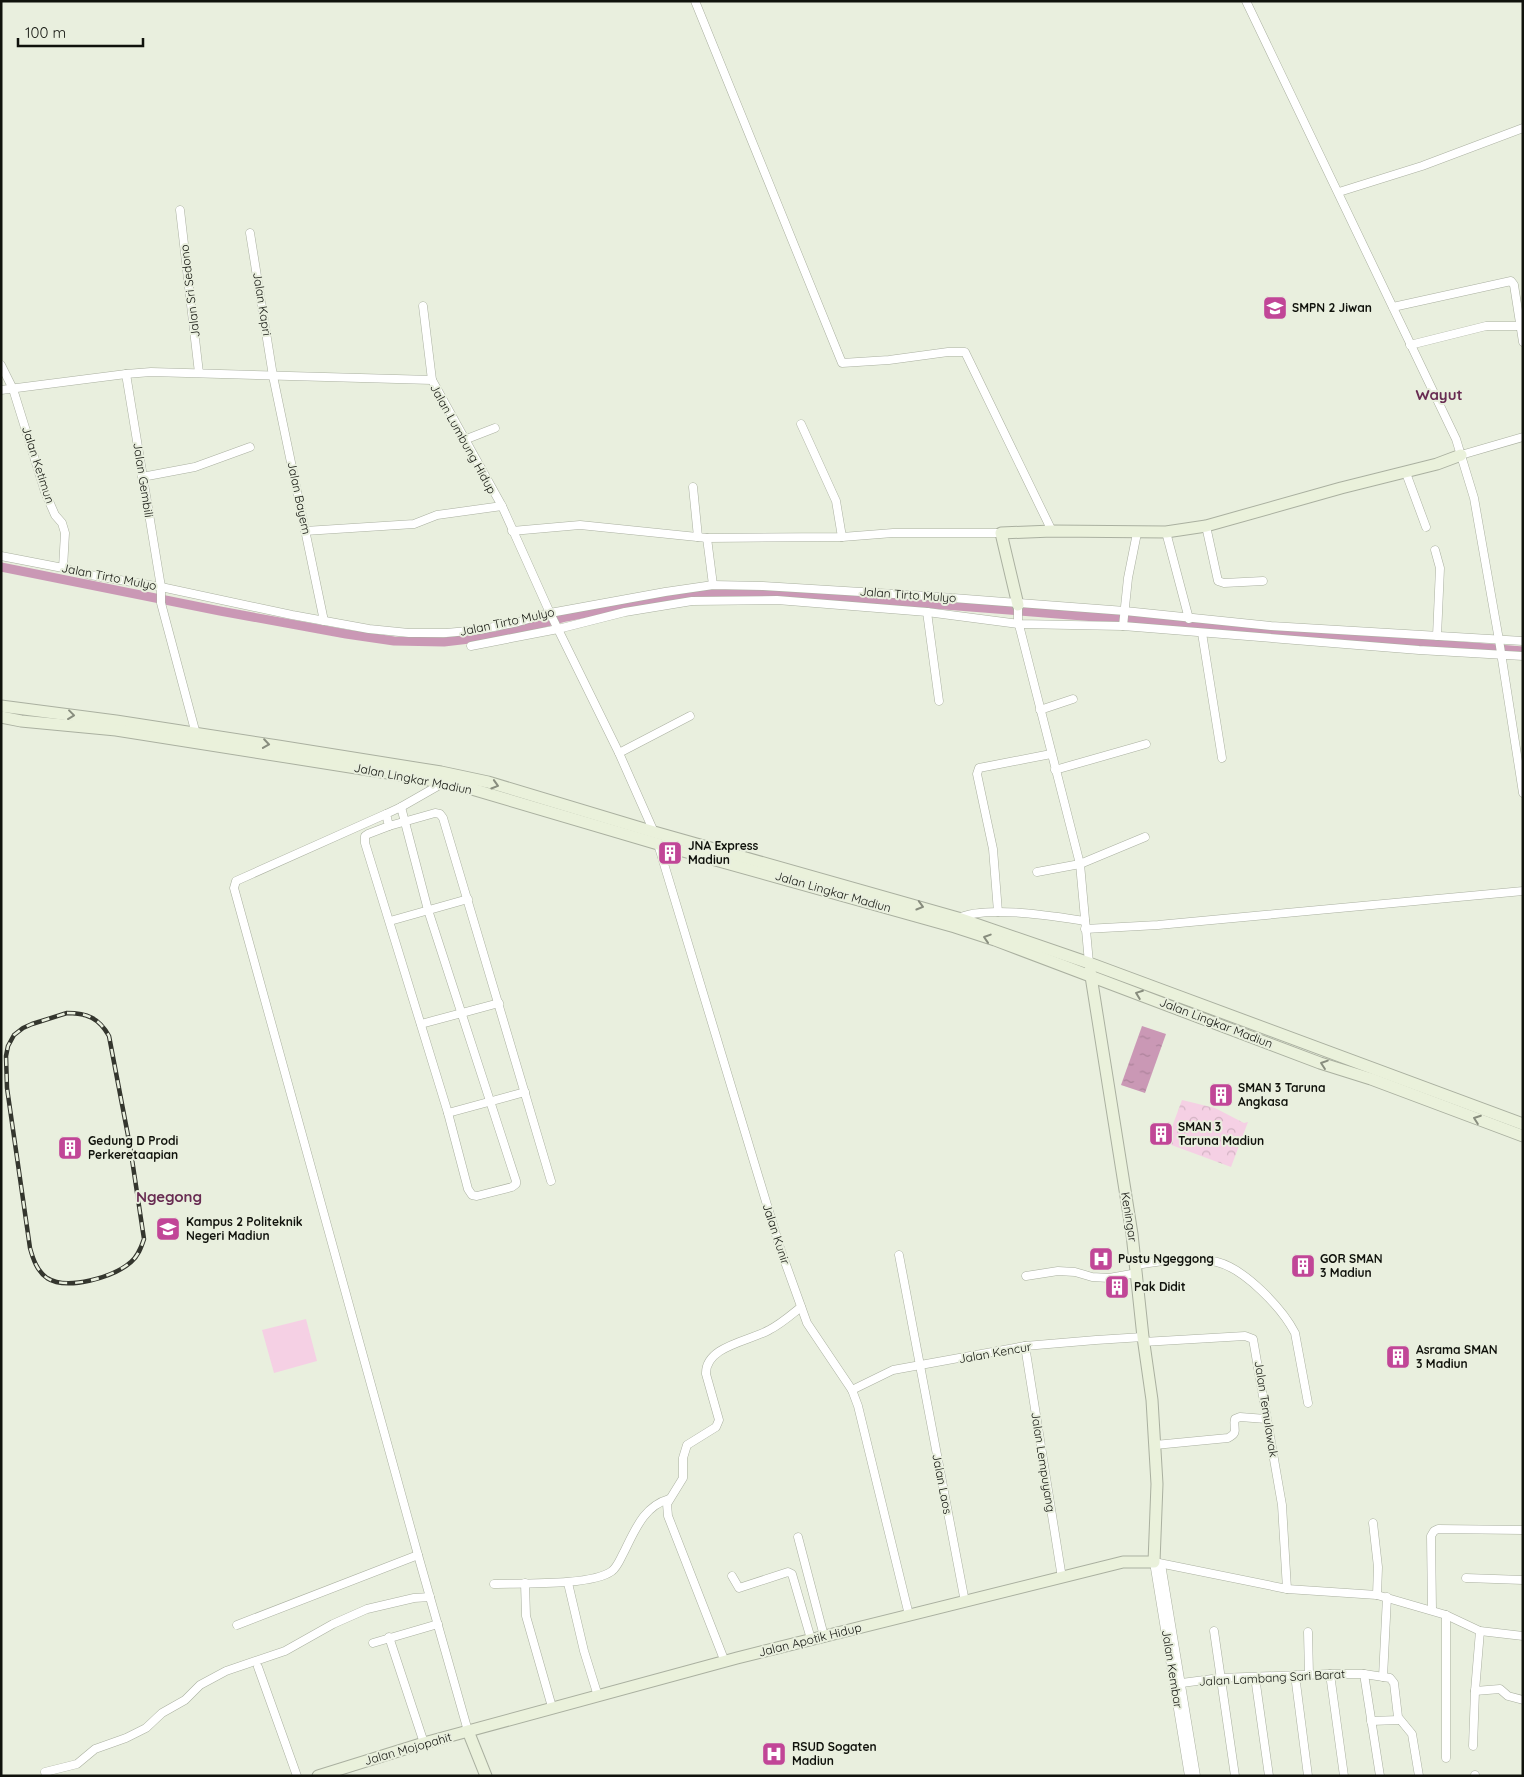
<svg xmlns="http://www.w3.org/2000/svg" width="1524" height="1777" font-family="Quicksand,sans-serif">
<defs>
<pattern id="park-crowns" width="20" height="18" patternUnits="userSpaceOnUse" patternTransform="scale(1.25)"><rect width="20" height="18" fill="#f5d0e4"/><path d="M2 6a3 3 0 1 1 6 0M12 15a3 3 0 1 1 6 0" fill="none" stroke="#d1b2c2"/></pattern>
<pattern id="water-ripples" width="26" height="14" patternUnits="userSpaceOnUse" patternTransform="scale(1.25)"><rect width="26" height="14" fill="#ca98b5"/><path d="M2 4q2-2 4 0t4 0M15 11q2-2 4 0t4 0" fill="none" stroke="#ac829a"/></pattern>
</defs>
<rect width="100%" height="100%" fill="#e9efde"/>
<path fill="#f5d0e4" d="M306,1319l11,42 -43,12 -12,-43z"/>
<path fill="url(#park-crowns)" d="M1182,1100l33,8 29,15 4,-1 -17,45 -65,-24z"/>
<path fill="url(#water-ripples)" d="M1142,1026l24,8 -21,59 -24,-8z"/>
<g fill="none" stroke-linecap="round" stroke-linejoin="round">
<g stroke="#ca98b5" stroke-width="9">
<path d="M1,567l219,44 126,23 48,7 50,1 51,-6 71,-19 76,-15 57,-9 36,-1 201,12"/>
<path d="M932,604l591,47"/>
</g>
<defs>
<g id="street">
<path d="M695,1l147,362 47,-3 59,-8h17l87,179"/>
<path d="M1246,1l210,438 18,59 25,142 24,153"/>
<path d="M1339,192l83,-26 101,-38"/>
<path d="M180,210l19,163"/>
<path d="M250,233l23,143 51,245"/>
<path d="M423,306l9,74"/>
<path d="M1393,307l118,-26 3,4 9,57"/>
<path d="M1410,345l76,-19h37"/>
<path d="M1,365l12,24 32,103 10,23 7,8 3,10 -2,35"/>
<path d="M126,374l35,213v16l35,131"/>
<path d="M1,390l125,-16 25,-2 281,8 70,126 48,107 69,140 35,79"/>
<path d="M801,424l35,77 6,36"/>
<path d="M464,440l31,-12"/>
<path d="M1461,455l62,-18"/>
<path d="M1406,473l20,54"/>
<path d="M142,477l53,-10 55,-20"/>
<path d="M693,487l5,50"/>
<path d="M1206,526l12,55 6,2 39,-2"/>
<path d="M305,531l109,-7 23,-9 65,-9"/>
<path d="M512,531l68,-6 127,13 135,-1 51,-4h108"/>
<path d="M1166,532l23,87"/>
<path d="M707,538l6,47"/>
<path d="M1435,550l5,18 -3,68"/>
<path d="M1,556l62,12 27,7 71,12 131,28 77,14 40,4h37l33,-3 39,-8 32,-9 115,-21 48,-7 50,1 164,10 198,15 146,15 252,15"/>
<path d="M1018,605v16l62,243 9,99"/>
<path d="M927,612l12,89"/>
<path d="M1123,626l5,-48 9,-45"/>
<path d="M1202,633l20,125"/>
<path d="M471,646l87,-17 67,-17 67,-11 85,-1 150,12 92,12 104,2 296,24 104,6"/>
<path d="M1040,710l33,-11"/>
<path d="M619,753l71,-37"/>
<path d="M1055,770l91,-26"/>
<path d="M401,807l27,103 88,271v3l-4,3 -35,9 -5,-1 -4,-6 -20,-76 -83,-270v-7l3,-2 21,-8 -3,-12z"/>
<path d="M401,807l42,-24"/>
<path d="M386,814l-150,67 -2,7 184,667 50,176"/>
<path d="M389,826l46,-13 5,1 3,4 108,363"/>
<path d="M658,844l122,404 27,75 45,67 6,16 51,209"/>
<path d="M1037,872l43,-8 65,-27"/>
<path d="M998,912l-5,-63 -16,-75 2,-6 72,-14"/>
<path d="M958,918c29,-13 94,-2 127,3"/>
<path d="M390,921l78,-22"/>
<path d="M1085,929l73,-4 365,-34"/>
<path d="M421,1024l78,-21"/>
<path d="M448,1113l77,-21"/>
<path d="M899,1255l66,347"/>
<path d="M1136,1265c25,-4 56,-9 81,-3 28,7 65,46 78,71l13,70"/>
<path d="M1026,1276l32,-5 17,1 17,5 17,1 28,-5"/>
<path d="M1143,1342l102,-6 8,3 29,166 5,84"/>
<path d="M1025,1346l37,232"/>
<path d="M852,1390l41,-20 132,-24 71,-6 47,-3"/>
<path d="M1155,1445l73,-7c12,-6 4,-10 7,-19l5,-2 26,2"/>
<path d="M1373,1523l5,44 -1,28"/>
<path d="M798,1537l26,99"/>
<path d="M1161,1564l35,212"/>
<path d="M732,1576l7,12 49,-16 4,2 19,65"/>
<path d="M1466,1578l57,2"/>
<path d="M525,1583l1,33 26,91"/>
<path d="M568,1583l16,68 14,45"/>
<path d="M494,1584c26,-1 98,2 118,-13 6,-5 8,-12 12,-19 11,-22 20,-46 45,-53"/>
<path d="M1432,1610l-1,-74 3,-5 4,-2 85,1"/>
<path d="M1446,1615v143"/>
<path d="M237,1625l181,-70"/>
<path d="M1214,1631l21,145"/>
<path d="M1308,1632l1,43"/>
<path d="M389,1637l35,106"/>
<path d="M373,1643l65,-19"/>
<path d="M725,1662l-57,-146 -1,-12 16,-26v-20l4,-13 29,-18 3,-7 -13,-46c-1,-28 44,-33 63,-44 12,-6 22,-15 32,-23"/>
<path d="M258,1667l39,109"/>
<path d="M1330,1674l14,102"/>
<path d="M1364,1674l16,102"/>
<path d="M1295,1675l13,101"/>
<path d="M1255,1677l14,99"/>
<path d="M1383,1677l4,-80"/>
<path d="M1174,1684l46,-6 110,-4h34l26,4 4,5 4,34 14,17 7,42"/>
<path d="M1475,1691l25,-2 8,7 15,4"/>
<path d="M1371,1721l28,-1"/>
<path d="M1473,1746l2,-55 5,-60"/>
<path d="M1475,1775v1"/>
<path d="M46,1776l-1,-4 32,-8 18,-15 31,-11 20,-10 16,-15 23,-13 15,-15 26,-14 59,-20 48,-27 34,-15 47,-11 16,-1"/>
<path d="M1189,1776l-35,-214 133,27 90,6 69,20 34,16 43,5"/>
</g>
<g id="secondary">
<path d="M1018,605l-17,-72 51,-2 114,1 40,-6 135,-38 96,-24 24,-9"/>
<path d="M1,706l115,15 162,25 163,26 47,10 166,50 304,86 131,45 434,161"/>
<path d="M1,717l20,4 95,9 297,47 52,10 193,57 297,83 40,13 325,123 51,16 152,57"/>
<path d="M468,1731l18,45"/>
<path d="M318,1776l106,-33 313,-85 378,-94 8,-2h31l3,-78 -5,-84 -9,-63 -11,-103 -42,-264"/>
</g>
</defs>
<use href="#street" stroke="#aab0a0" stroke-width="9"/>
<use href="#secondary" stroke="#aab0a0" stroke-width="13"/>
<use href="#street" stroke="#fff" stroke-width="8"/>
<use href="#secondary" stroke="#eaf1db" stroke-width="11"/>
<defs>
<path id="rail" d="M67,1013c20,0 32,5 42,23l21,110 14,93c-3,9 -6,17 -13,23 -17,15 -64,29 -84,16 -10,-7 -14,-19 -17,-30l-23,-160 -1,-32 2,-10 6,-11 9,-7 9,-4z"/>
</defs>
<use href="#rail" stroke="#34362e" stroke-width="4.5"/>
<use href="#rail" stroke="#e9efde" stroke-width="2.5" stroke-dasharray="8" stroke-linecap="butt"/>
</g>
<defs><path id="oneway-chevron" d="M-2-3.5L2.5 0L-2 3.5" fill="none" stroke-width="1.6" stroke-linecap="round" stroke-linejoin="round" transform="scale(1.25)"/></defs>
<g stroke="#888d7e">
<use href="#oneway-chevron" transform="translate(71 715) rotate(7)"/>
<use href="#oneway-chevron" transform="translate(266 744) rotate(8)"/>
<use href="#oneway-chevron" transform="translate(495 785) rotate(17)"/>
<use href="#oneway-chevron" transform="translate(920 906) rotate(16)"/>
<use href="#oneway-chevron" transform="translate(987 938) rotate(-162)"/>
<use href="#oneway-chevron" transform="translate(1139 994) rotate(-159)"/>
<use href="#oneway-chevron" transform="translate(1324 1064) rotate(-161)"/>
<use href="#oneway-chevron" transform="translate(1477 1119) rotate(-160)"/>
</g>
<defs>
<symbol id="school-square" viewBox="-11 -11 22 22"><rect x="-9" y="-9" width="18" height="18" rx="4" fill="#c14697" stroke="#e9efde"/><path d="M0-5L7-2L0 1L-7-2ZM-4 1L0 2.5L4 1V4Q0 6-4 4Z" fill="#fff"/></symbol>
<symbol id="building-square" viewBox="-11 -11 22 22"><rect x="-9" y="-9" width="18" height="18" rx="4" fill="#c14697" stroke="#e9efde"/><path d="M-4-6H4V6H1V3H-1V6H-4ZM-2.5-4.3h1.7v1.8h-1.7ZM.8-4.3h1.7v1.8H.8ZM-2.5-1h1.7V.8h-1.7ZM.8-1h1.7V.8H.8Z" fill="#fff"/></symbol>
<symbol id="university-square" viewBox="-11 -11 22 22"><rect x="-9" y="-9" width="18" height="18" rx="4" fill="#c14697" stroke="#e9efde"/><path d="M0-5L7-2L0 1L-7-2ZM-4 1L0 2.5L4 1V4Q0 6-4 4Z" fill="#fff"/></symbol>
<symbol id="hospital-square" viewBox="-11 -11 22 22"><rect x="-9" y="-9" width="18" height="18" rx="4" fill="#c14697" stroke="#e9efde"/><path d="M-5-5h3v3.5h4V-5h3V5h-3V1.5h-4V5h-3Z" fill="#fff"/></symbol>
</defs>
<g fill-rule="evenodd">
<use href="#school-square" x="1261" y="294" width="28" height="28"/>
<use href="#building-square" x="656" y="839" width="28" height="28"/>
<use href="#building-square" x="1207" y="1081" width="28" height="28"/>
<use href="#building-square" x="1147" y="1120" width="28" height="28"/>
<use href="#building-square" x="56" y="1134" width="28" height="28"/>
<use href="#university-square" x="154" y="1215" width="28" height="28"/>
<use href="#hospital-square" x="1087" y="1245" width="28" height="28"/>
<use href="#building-square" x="1289" y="1252" width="28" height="28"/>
<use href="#building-square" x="1103" y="1273" width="28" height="28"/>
<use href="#building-square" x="1384" y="1343" width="28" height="28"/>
<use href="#hospital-square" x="760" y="1740" width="28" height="28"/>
</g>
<g text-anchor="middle" stroke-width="4" stroke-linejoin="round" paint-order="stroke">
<g font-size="12" fill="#10120c" stroke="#e9efde">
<text transform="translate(190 291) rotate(-97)" y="4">Jalan Sri Sedono</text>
<text transform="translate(262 304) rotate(81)" y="4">Jalan Kapri</text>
<text transform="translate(463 439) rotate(61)" y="4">Jalan Lumbung Hidup</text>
<text transform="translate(38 465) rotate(72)" y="4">Jalan Ketimun</text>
<text transform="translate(143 480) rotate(81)" y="4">Jalan Gembili</text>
<text transform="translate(299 498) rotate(78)" y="4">Jalan Bayem</text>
<text transform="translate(109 577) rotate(11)" y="4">Jalan Tirto Mulyo</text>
<text transform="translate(908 595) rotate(4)" y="4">Jalan Tirto Mulyo</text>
<text transform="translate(507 622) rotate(-12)" y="4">Jalan Tirto Mulyo</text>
<text transform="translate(413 779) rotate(11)" y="4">Jalan Lingkar Madiun</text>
<text transform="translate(833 892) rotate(16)" y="4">Jalan Lingkar Madiun</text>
<text transform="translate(1216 1023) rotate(21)" y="4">Jalan Lingkar Madiun</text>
<text transform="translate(1129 1217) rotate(81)" y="4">Keningar</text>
<text transform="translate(776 1234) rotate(72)" y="4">Jalan Kunir</text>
<text transform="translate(995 1353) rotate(-10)" y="4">Jalan Kencur</text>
<text transform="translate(1266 1409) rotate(81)" y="4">Jalan Temulawak</text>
<text transform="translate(1043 1462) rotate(81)" y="4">Jalan Lempuyang</text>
<text transform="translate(942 1484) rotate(79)" y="4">Jalan Laos</text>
<text transform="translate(810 1640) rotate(-14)" y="4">Jalan Apotik Hidup</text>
<text transform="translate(1172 1669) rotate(81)" y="4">Jalan Kembar</text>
<text transform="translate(1272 1678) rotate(-3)" y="4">Jalan Lambang Sari Barat</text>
<text transform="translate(408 1749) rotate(-16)" y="4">Jalan Mojopahit</text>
</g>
<g font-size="12" font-weight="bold" fill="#10120c" stroke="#e9efde" text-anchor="start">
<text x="1292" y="312">SMPN 2 Jiwan</text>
<text x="688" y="850">JNA Express<tspan x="688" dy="14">Madiun</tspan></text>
<text x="1238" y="1092">SMAN 3 Taruna<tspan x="1238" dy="14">Angkasa</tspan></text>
<text x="1178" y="1131">SMAN 3<tspan x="1178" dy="14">Taruna Madiun</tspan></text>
<text x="88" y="1145">Gedung D Prodi<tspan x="88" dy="14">Perkeretaapian</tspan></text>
<text x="186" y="1226">Kampus 2 Politeknik<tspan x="186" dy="14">Negeri Madiun</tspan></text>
<text x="1118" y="1263">Pustu Ngeggong</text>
<text x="1320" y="1263">GOR SMAN<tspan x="1320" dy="14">3 Madiun</tspan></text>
<text x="1134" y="1291">Pak Didit</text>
<text x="1416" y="1354">Asrama SMAN<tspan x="1416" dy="14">3 Madiun</tspan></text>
<text x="792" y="1751">RSUD Sogaten<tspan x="792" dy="14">Madiun</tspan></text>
</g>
<g font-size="15" font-weight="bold" fill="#682c52" stroke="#e9efde">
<text x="1439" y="400">Wayut</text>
<text x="169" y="1202">Ngegong</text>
</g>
</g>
<rect width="1524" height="1777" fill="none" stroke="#10120c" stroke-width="5"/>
<path d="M18 38v8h125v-8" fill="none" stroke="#10120c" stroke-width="2.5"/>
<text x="25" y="38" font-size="15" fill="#10120c" stroke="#e9efde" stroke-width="4" paint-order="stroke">100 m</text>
</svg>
